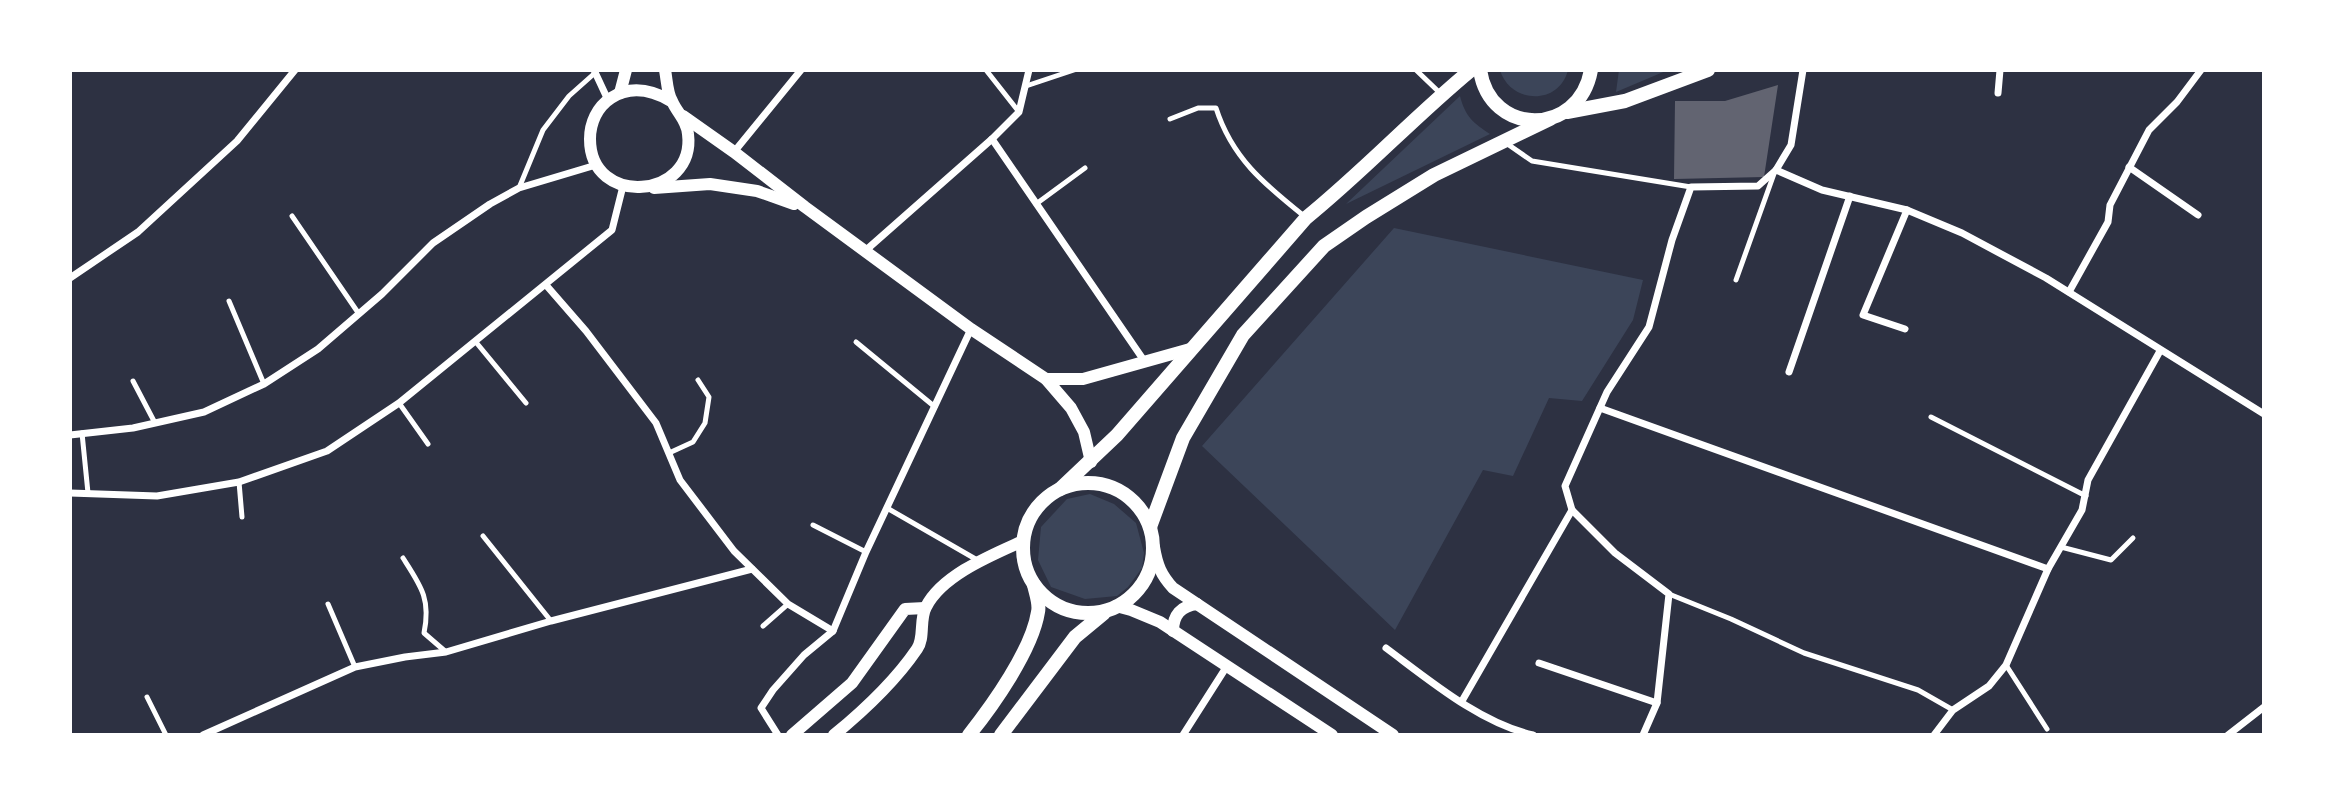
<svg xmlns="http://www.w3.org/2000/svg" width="2334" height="805" font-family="Overpass,sans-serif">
<rect width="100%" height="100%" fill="#2d3142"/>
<g fill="#3c4559">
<path d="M1500,70h68c-9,36 -58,34 -68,0z"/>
<path d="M1619,70h49l-52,22z"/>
<path d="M1460,96c5,20 13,27 30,38l-144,70z"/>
<path d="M1394,228l249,52 -10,40 -51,81 -33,-3 -36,78 -30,-6 -88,160 -193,-184z"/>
<path d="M1090,494l24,10 22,19 8,30 -2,15 -14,19 -11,9 -32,3 -34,-12 -13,-27 3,-33 26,-28z"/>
</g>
<path fill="#626471" d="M1778,85l-14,92 -90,2 1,-78h50z"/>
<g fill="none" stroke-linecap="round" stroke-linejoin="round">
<g stroke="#fff" stroke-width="5">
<path d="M986,70l33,42"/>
<path d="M1416,70l25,24"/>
<path d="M1026,86l48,-16"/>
<path d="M1170,119l28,-11h18c16,50 48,76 88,108"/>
<path d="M1506,143l26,18 159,26"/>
<path d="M519,188l24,-58 26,-34 27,-24"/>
<path d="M1036,204l49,-36"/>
<path d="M292,216l67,98"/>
<path d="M1736,280l39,-109"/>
<path d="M229,301l35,83"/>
<path d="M475,341l51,62"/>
<path d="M856,342l79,65"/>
<path d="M133,381l22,42"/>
<path d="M399,403l29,41"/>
<path d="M1931,417l155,79"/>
<path d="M82,433l6,60"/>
<path d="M669,453l24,-11 12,-19 4,-26 -11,-17"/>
<path d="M239,482l3,35"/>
<path d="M887,508l92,53"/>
<path d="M813,525l53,27"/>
<path d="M483,536l68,85"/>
<path d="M2061,547l50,13 22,-22"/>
<path d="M403,558c18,28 28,41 21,75l22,19"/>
<path d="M1669,594l62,25 73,34 114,37 35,20"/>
<path d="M328,604l27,63"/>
<path d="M763,626l25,-22"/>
<path d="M2006,665l41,64"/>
<path d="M147,697l19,38"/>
</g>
<g stroke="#fff" stroke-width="7">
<path d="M594,70l14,30"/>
<path d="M1998,93l2,-23"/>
<path d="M992,139l153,223"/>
<path d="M734,152l67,-82"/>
<path d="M2129,167l69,48"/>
<path d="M1776,170l46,20 85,20 55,23 84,45 218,136"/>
<path d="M865,251l127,-112 27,-27 10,-42"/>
<path d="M70,278l68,-46 99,-91 58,-71"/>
<path d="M546,285l40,46 70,92 24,57 54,71 54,53 45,27"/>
<path d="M2069,292l39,-70 2,-17 39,-75 28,-28 24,-32"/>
<path d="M1905,329l-42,-14 44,-105"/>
<path d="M1789,372l61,-176"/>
<path d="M1600,408l448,161"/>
<path d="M70,435l63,-7 71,-16 60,-28 54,-35 64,-55 51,-51 57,-39 29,-16 77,-23"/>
<path d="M70,493l87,3 82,-14 88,-31 72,-48 213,-173 11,-44"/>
<path d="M1386,648c43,32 94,75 147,87"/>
<path d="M1539,663l118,40"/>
<path d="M1462,701l110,-191"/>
<path d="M203,735l152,-68 50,-10 41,-5 105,-31 201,-52"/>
<path d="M778,735l-17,-27 12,-18 31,-35 29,-24 33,-79 105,-223"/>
<path d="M1183,735l44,-69"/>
<path d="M1643,735l14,-32 12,-109 -54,-41 -43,-43 -7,-24 42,-94 42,-65 23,-87 19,-53 67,-1 18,-16 15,-25 12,-75"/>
<path d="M1934,735l19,-25 36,-24 17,-21 42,-96 34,-59 6,-30 72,-129"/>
<path d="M2228,735l36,-28"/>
</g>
<g stroke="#fff" stroke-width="12">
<path d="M665,70c2,10 2,23 7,31 5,12 15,19 16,33 8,65 -98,74 -98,5 0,-16 7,-32 21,-41 20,-13 41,-8 60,3"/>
<path d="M620,93l6,-23"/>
<path d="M683,116l51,36 71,55 166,122 75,50 25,29 13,24 7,30"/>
<path d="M654,188l56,-4 47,7 37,13"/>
<path d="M1046,379h37l107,-30"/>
<path d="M1154,547c3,18 7,28 19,41l220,147"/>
<path d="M1116,606l15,4 29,12 172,113"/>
<path d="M1173,631c0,-16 8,-25 24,-27"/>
<path d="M792,735l60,-52 53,-74 20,-1"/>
<path d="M834,735c28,-23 62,-55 83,-86 8,-11 2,-29 9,-42 16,-32 66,-52 97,-66"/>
</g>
<g stroke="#fff" stroke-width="14">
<path d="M1480,70c10,67 99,67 111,0"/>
<path d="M1567,112l58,-11 83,-31"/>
<circle cx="1088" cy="548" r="65"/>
<path d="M1060,489l57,-54 189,-217c58,-47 108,-101 165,-148"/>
<path d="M1150,527l33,-89 60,-103 81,-89 42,-29 68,-42 116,-56"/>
<path d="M969,735c24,-30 63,-85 69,-123 2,-8 -2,-18 -4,-27"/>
<path d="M1001,735l74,-98 29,-24"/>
</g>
</g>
<rect width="2334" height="805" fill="none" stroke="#ffffff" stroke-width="144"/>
</svg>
